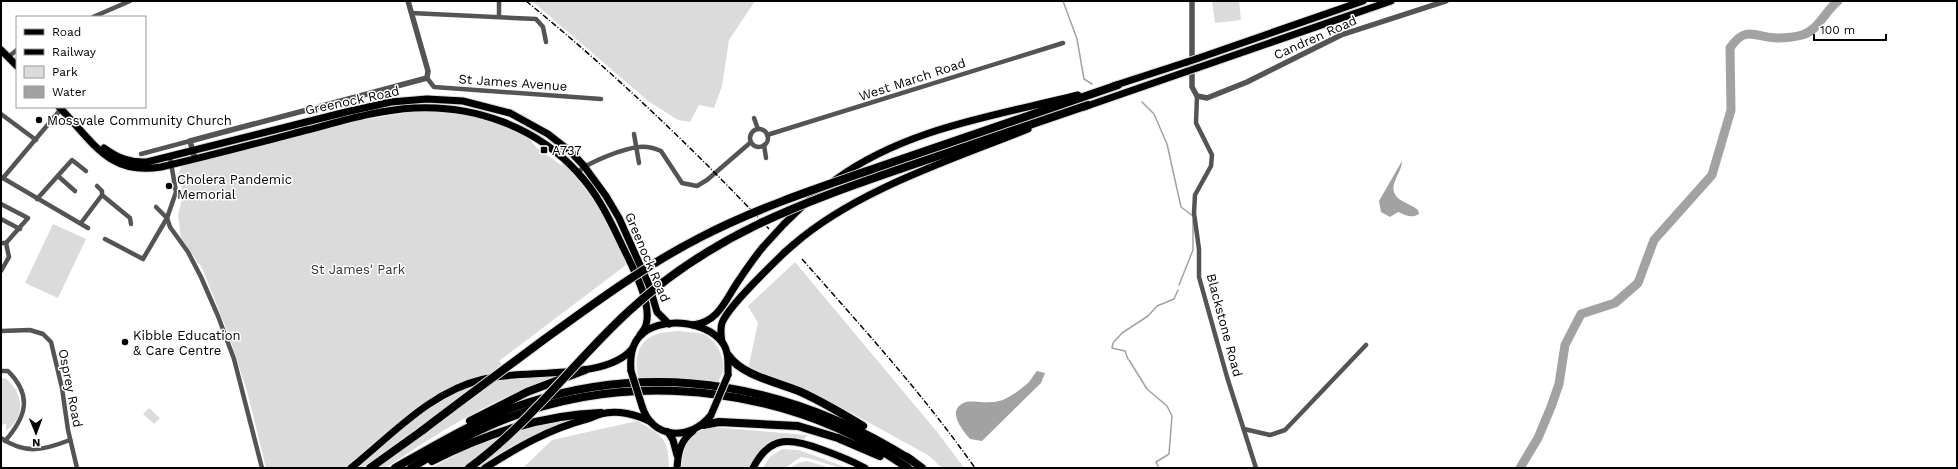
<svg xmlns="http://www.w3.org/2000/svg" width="1958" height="469" font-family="'Work Sans',sans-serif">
<rect width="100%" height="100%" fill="#fff"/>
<g fill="#dbdbdb">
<path d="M532,1h223l-26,39 -7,46 -8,22 -15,-3 -9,17 -12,-2 -30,-19z"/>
<path d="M1212,1h27l2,19 -26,3z"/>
<path d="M419,111l35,1 44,10 29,14 10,12 24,17 3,-2c28,30 48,64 62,102l-127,96 3,3 -14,11 -33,11 -58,37 -52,45h-79l-19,-77 -19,-58 -26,-65 -21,-30 -3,-23 5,-20 -4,-21 1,-6 4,-3 171,-44z"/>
<path d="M53,224l33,15 -28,59 -33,-15z"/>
<path d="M795,262l143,171 26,35h-22l-14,-13c-58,-31 -116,-68 -180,-86l10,-46 -10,-17z"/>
<path d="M678,331c8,1 17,1 25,3 13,5 22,23 20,36 -1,4 -3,8 -5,12l-51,-4 -28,1c-5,-15 -3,-35 13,-43 8,-4 17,-4 26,-5z"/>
<path d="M552,376l1,2c-61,20 -115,55 -168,90h-8l48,-35 -5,-7 -58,42h-5c41,-37 83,-78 140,-88 18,-4 37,-3 55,-4z"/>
<path d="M5,378c18,14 22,38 1,53v-7l-5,1v-46z"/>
<path d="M149,408l11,10 -6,6 -11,-10z"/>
<path d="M565,420l-1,2 -54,25 -32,21h-47c40,-21 89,-44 134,-48z"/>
<path d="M637,421c25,14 32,17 32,47h-146l29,-28z"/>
<path d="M711,427l97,8 -5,5c-29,-6 -41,3 -54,28h-68l5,-29 14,-8z"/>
<path d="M782,449l17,1 49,18c-17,0 -30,-9 -47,-11l-16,11h-22l7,-11z"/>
<path d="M807,461l23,7h-40l8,-5z"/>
</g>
<g fill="#a2a2a2">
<path d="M1402,161c0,13 -17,26 -3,38 6,4 13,6 19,11l1,4c-8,5 -13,1 -21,-2l-8,5 -9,-5 -2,-11z"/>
<path d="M1037,371l8,2 -4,10 -59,58 -12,-2c-8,-9 -25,-30 -4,-37 6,-2 23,2 33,-1 9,-2 22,-12 29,-18 3,-3 5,-8 9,-12z"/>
</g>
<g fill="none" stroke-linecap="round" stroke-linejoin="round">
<g stroke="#a2a2a2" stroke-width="1.5">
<path d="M1063,1l14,38 7,40 8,5"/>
<path d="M1142,102l12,12 13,30 14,63 12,9"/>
<path d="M1179,285l14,-35v-30"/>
<path d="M1128,359l-3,-8 -13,-3 1,-5 9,-10 26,-17 9,-10 17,-7 4,-9"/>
<path d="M1129,360l18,29 20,17 5,10 -3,38 -13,8 3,6"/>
</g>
<path stroke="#a2a2a2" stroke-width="9" d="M1520,468l18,-30 13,-31 8,-23 6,-39 16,-31 34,-11 23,-20 16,-43 58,-65 19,-65 -1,-62c16,-24 26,-10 47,-10 8,0 18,-1 25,-3 16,-4 23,-24 36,-34"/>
<defs>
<g id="primary">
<path d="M1,50l16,16"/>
<path d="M59,107c33,33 49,69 102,60 49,-11 97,-24 146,-37 35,-9 71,-20 107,-22 61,-3 123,19 164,65 18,19 30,43 41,66 10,22 34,62 27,86 -1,4 -4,7 -6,10"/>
<path d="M104,148c14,10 26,15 43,14l199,-50 45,-10 36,-3 36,2 47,12 38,21 23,18 13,14 22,30 13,22 30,67 8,27 12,12"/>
<path d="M668,432l5,8 4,15"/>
<path d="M677,468c1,-15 3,-27 16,-37"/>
<path d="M753,468c17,-34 39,-30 70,-18 14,5 29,11 42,18"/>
</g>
<g id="trunk">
<path d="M1196,59l167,-58"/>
<path d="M1197,68l194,-67"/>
<path d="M1113,86l74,-24"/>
<path d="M1084,107l104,-36"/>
<path d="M835,180c71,-52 160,-64 243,-85"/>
<path d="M784,224l27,-26 15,-12"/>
<path d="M793,245c63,-55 158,-85 235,-116"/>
<path d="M693,325c25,-3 32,-24 44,-42 8,-12 16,-24 26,-36"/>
<path d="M722,342c-1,-6 -2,-13 0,-19 6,-17 49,-57 63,-71"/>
<path d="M631,371c-1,-12 0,-26 9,-35 19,-20 65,-16 82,6 7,9 6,21 6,33"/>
<path d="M642,406c10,34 49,35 69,9"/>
<path d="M351,468c41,-33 80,-77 133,-89 39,-10 122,2 148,-30"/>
<path d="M485,468c33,-21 64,-39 102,-49 5,-1 9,-4 14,-5 16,-5 37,1 50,8"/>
</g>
<g id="motorway">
<path d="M896,161l222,-76"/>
<path d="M900,169l188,-64"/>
<path d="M728,355c14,21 50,27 73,37 22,10 42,22 62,34"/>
<path d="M470,421l57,-29 58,-22"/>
<path d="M703,425l16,-3 79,4 40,12 42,18"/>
<path d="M907,457l15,11"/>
<path d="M432,461c54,-27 109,-46 169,-48"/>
<path d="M370,468l53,-38"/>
<path d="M395,468c44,-25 87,-51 135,-66 133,-42 266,-15 381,58"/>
<path d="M411,468c31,-19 63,-37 97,-50 131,-50 285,-30 400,50"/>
</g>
</defs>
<use href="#primary" stroke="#dbdbdb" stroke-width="9"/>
<use href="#trunk" stroke="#dbdbdb" stroke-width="9"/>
<use href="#motorway" stroke="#dbdbdb" stroke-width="10"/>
<g stroke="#545454" stroke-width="4.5">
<path d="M411,13l125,6 7,8 3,15"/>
<path d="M499,16v-15"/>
<path d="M93,17l37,-16"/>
<path d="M8,57l9,-7"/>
<path d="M427,78l7,9 167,12"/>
<path d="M1197,96l-1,27 16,32 -1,11 -16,29 -1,18 5,36v28l28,100 29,91"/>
<path d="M1,114l35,26"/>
<path d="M754,118l4,11"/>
<circle cx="759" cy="138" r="9"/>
<path d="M634,134l5,29"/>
<path d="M767,135l296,-92"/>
<path d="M764,145l2,13"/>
<path d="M141,154l49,-13"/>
<path d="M170,157l6,35 -9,26 3,9 18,25 13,25 17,39 16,43 28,109"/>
<path d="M578,172c10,-10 47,-24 61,-25 8,-1 15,1 22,4l21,32 15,3 10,-6 44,-38"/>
<path d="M58,176l17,15"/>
<path d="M1,177l87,51"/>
<path d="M3,178l58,-69"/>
<path d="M102,195l28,23 1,6"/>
<path d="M37,199l35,-39 14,11"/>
<path d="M1,204l27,14 -22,25"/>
<path d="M156,207l11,11"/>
<path d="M1,219l19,10"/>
<path d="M81,223l21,-28v-4l-5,-5"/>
<path d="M105,239l38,20 24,-41"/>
<path d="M1,243h5l3,14 -8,14"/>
<path d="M1,331l29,-1 13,4 8,8 11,46 6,42 9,38"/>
<path d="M1,371h7c25,25 18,46 -3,70"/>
<path d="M1244,429l26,6 15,-5 81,-85"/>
<path d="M1,438c25,17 43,12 69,2"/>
</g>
<g stroke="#545454" stroke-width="5.5">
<path d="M1192,1v86l5,9 10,2 40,-16 94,-47 105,-34"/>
<path d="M195,159l-5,-18 237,-63 1,-7 -20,-70"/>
</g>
<use href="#primary" stroke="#000" stroke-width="7"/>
<use href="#trunk" stroke="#000" stroke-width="7"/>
<use href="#motorway" stroke="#000" stroke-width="8"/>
<g stroke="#000" stroke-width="1.5" stroke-dasharray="6 2 1 2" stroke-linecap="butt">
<path d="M526,1c86,70 167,147 243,228"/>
<path d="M802,259c60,68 121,135 173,209"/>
</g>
<defs>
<g id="trunk-bridge">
<path d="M1187,62l9,-3"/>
<path d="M1188,71l9,-3"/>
<path d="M763,247l21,-23"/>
<path d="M785,252l8,-7"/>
<path d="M631,371l11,35"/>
<path d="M711,415l17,-40"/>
</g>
<g id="motorway-bridge">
<path d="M423,430c39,-30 79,-59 119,-89 51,-37 102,-75 159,-104 62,-32 129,-53 195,-76"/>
<path d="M469,468c62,-45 104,-106 160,-157 81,-75 169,-107 271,-142"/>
</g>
</defs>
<use href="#trunk-bridge" stroke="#dbdbdb" stroke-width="9" stroke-linecap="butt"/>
<use href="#motorway-bridge" stroke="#dbdbdb" stroke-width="10" stroke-linecap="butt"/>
<use href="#trunk-bridge" stroke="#000" stroke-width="7"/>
<use href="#motorway-bridge" stroke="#000" stroke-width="8"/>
</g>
<g fill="#000" stroke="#fff" stroke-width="1.5">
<circle cx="39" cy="120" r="4"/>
<rect x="540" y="146" width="8" height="8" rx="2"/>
<circle cx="169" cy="186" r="4"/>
<circle cx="125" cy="342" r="4"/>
</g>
<g text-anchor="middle" stroke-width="3" stroke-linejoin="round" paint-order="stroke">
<g font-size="13" fill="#000" stroke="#fff">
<text transform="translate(1315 37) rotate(-24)" y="5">Candren Road</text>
<text transform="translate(912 79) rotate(-18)" y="5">West March Road</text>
<text transform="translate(513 82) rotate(4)" y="5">St James Avenue</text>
<text transform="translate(352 100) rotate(-12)" y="5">Greenock Road</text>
<text transform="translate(648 257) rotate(67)" y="5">Greenock Road</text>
<text transform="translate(1225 325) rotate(75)" y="5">Blackstone Road</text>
<text transform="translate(71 388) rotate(79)" y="5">Osprey Road</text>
</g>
<g font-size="13" fill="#000" stroke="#fff" text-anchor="start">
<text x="47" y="125">Mossvale Community Church</text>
<text x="552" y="155">A737</text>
<text x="177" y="184">Cholera Pandemic<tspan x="177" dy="15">Memorial</tspan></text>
<text x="133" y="340">Kibble Education<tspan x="133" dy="15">&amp; Care Centre</tspan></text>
</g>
<g font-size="13" fill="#323232" stroke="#fff">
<text x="358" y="274">St James' Park</text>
</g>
</g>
<rect width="1958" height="469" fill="none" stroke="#000000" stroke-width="4"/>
<rect x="16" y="16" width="130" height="92" fill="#ffffff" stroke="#999999"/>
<rect x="24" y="29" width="20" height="6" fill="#000000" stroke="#999999"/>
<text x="52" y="36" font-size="12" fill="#000000">Road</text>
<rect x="24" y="49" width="20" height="6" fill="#000000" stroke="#999999"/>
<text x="52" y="56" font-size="12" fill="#000000">Railway</text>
<rect x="24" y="66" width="20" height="12" fill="#dbdbdb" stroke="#999999"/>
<text x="52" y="76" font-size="12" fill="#000000">Park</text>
<rect x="24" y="86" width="20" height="12" fill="#a2a2a2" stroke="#999999"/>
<text x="52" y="96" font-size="12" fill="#000000">Water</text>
<g transform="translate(36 433) rotate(179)" stroke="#ffffff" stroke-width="3" paint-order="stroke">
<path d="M0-3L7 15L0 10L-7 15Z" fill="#000000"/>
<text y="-6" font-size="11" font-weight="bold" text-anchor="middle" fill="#000000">N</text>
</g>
<path d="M1814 34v6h72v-6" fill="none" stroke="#000000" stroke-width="2"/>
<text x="1820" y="34" font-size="12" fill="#000000" stroke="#ffffff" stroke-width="3" paint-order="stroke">100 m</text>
</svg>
